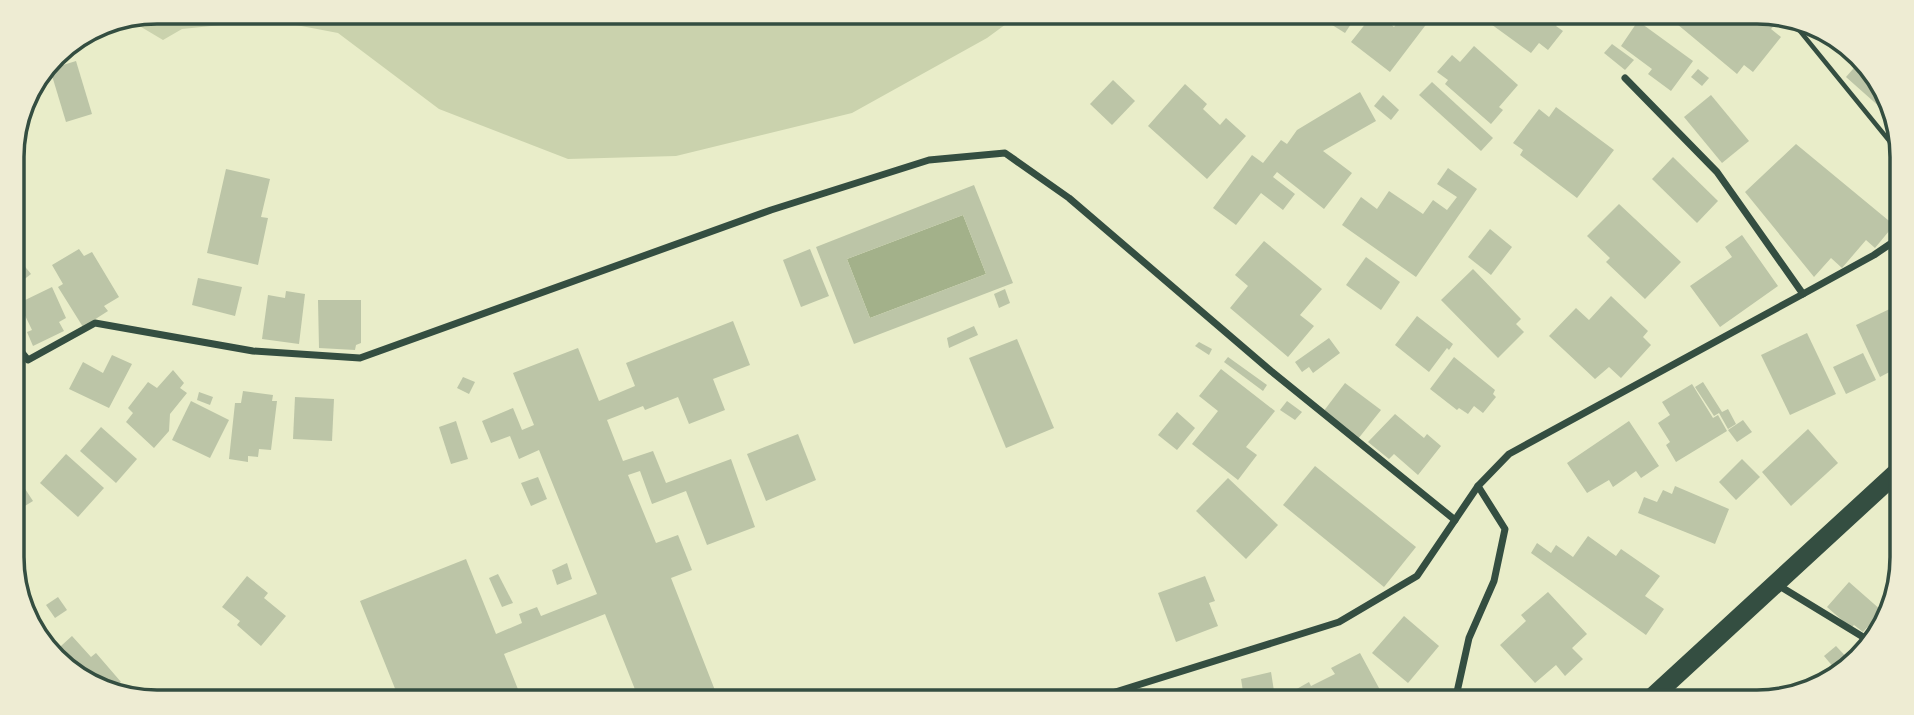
<svg xmlns="http://www.w3.org/2000/svg" width="1914" height="715" font-family="Raleway,sans-serif">
<rect width="100%" height="100%" fill="#e9edc9"/>
<path fill="#cad2ad" d="M158,12l859,4 -30,22 -135,75 -176,43 -108,3 -129,-50 -101,-76 -42,-8 -56,-2 -58,6 -19,11 -37,-22z"/>
<path fill="#a3b18a" d="M963,215l23,59 -116,44 -23,-59z"/>
<g fill="#bcc5a7" fill-rule="evenodd">
<path d="M1321,18h34l-10,15z"/>
<path d="M1370,18h13l11,9 7,-9h30l-41,54 -39,-30z"/>
<path d="M1484,19h77l-5,7 7,5 -15,19 -9,-7 -8,10z"/>
<path d="M1671,19l108,1 -8,9 10,8 -28,35 -9,-7 -7,9z"/>
<path d="M1786,20h17l12,8 -6,8z"/>
<path d="M1638,21l55,40 -22,30 -23,-17 4,-5 -31,-23z"/>
<path d="M1612,44l22,16 -9,10 -21,-17z"/>
<path d="M1474,46l44,39 -19,22 4,3 -12,14 -46,-40 3,-4 -11,-8 15,-17 8,7z"/>
<path d="M76,61l16,53 -26,8 -16,-53z"/>
<path d="M1860,61l11,8 20,48 -45,-40z"/>
<path d="M1698,69l11,9 -7,8 -11,-9z"/>
<path d="M1113,80l22,21 -23,24 -22,-21z"/>
<path d="M1432,82l61,56 -12,13 -62,-56z"/>
<path d="M1185,84l22,20 -4,5 17,16 6,-7 20,18 -39,43 -59,-53z"/>
<path d="M1360,92l16,29 -53,30 29,22 -28,36 -47,-37 -4,5 22,17 -12,16 -22,-17 -25,32 -23,-17 39,-53 11,8 18,-23 6,4 10,-14z"/>
<path d="M1383,95l16,15 -8,10 -17,-14z"/>
<path d="M1711,95l38,46 -27,22 -38,-46z"/>
<path d="M1556,107l58,43 -37,48 -57,-43 3,-5 -10,-7 26,-34 10,8z"/>
<path d="M1796,144l98,81 -19,23 -9,-8 -24,28 -11,-10 -17,19 -69,-85z"/>
<path d="M1673,157l45,44 -21,22 -45,-44z"/>
<path d="M1448,168l29,21 -61,88 -74,-52 19,-28 16,12 12,-18 34,23 10,-14 14,10 10,-13 -20,-13z"/>
<path d="M226,169l44,10 -9,38 7,1 -10,47 -51,-12z"/>
<path d="M974,185l39,98 -159,61 -38,-97zM963,215l23,59 -116,44 -23,-59z"/>
<path d="M1619,204l62,58 -36,37 -39,-37 4,-4 -23,-22z"/>
<path d="M1490,229l22,18 -21,28 -23,-18z"/>
<path d="M1742,235l36,51 -58,41 -30,-41 42,-29 -7,-10z"/>
<path d="M1264,241l58,48 -22,26 14,11 -26,31 -58,-49 18,-22 -13,-11z"/>
<path d="M79,249l5,7 8,-4 27,45 -15,9 4,5 -25,16 -25,-40 5,-3 -11,-19z"/>
<path d="M810,249l19,47 -28,11 -18,-47z"/>
<path d="M13,252l18,22 -18,14z"/>
<path d="M1366,257l34,25 -19,28 -35,-25z"/>
<path d="M1473,269l48,50 -5,5 8,8 -26,26 -57,-58z"/>
<path d="M198,278l44,9 -7,29 -43,-11z"/>
<path d="M52,287l14,31 -7,4 5,9 -31,15 -6,-14 5,-2 -13,-27z"/>
<path d="M1005,289l5,14 -11,5 -5,-14z"/>
<path d="M286,291l19,3 -6,50 -37,-5 6,-44 17,3z"/>
<path d="M1611,296l37,35 -5,6 8,8 -30,33 -12,-11 -14,12 -46,-43 27,-28 13,12z"/>
<path d="M318,300h43v43l-5,2 -1,5 -36,-2z"/>
<path d="M1896,306l2,4 -1,58 -17,9 -24,-52z"/>
<path d="M1417,316l36,28 -4,6 -2,-2 -18,24 -34,-27z"/>
<path d="M733,321l17,44 -37,14 12,31 -36,14 -11,-27 -33,13 -2,-4 -36,14 16,41 30,-10 13,32 65,-24 24,68 -48,18 -21,-54 -34,13 -12,-33 -12,4 28,68 22,-8 14,35 -21,8 47,120 -80,-1 -33,-83 -101,40 17,43 -123,-1 -38,-95 106,-42 30,75 26,-11 -3,-9 18,-7 4,9 56,-22 -58,-144 -20,9 -9,-23 -19,7 -9,-22 31,-13 9,22 12,-5 -21,-52 65,-25 21,53 36,-15 -9,-23z"/>
<path d="M974,326l4,9 -29,13 -2,-10z"/>
<path d="M1807,333l29,61 -46,21 -29,-60z"/>
<path d="M1329,338l11,15 -27,20 -4,-6 -7,5 -7,-10z"/>
<path d="M1017,339l37,89 -48,20 -37,-90z"/>
<path d="M1199,342l13,7 -3,6 -14,-9z"/>
<path d="M1863,353l13,27 -30,14 -13,-27z"/>
<path d="M112,355l20,9 -23,44 -40,-19 14,-27 20,11z"/>
<path d="M1228,357l39,28 -4,6 -39,-29z"/>
<path d="M1454,357l41,33 -2,4 3,3 -13,16 -9,-7 -6,8 -9,-6 -2,2 -27,-21z"/>
<path d="M1221,369l54,42 -29,36 11,8 -19,25 -46,-36 26,-33 -19,-15z"/>
<path d="M173,370l11,13 -4,5 7,5 -17,21 -1,17 -15,17 -28,-26 7,-9 -5,-5 20,-26 9,6z"/>
<path d="M463,377l12,5 -6,12 -12,-6z"/>
<path d="M1703,382l19,30 6,-3 8,15 -8,5 -9,-16 -5,3 -19,-29z"/>
<path d="M1345,383l36,27 -23,29 -35,-27z"/>
<path d="M1692,384l21,34 5,-3 9,16 -51,31 -10,-17 4,-3 -12,-19 12,-8 -8,-13z"/>
<path d="M243,391l30,4 -1,6h5l-6,49 -12,-1 -1,8 -10,-1v6l-19,-3 6,-56h6z"/>
<path d="M199,392l14,5 -3,8 -13,-5z"/>
<path d="M295,397l39,2 -2,42 -39,-2z"/>
<path d="M191,401l38,19 -19,38 -38,-18z"/>
<path d="M1287,401l15,11 -7,8 -15,-10z"/>
<path d="M1177,412l18,16 -18,22 -19,-15z"/>
<path d="M1395,414l29,24 3,-4 14,12 -23,29 -24,-21 -5,5 -21,-17z"/>
<path d="M1743,420l9,12 -15,10 -9,-12z"/>
<path d="M456,421l12,38 -17,5 -12,-37z"/>
<path d="M1629,421l30,45 -18,12 -5,-7 -23,16 -4,-7 -22,13 -20,-30z"/>
<path d="M101,427l36,32 -21,24 -36,-32z"/>
<path d="M1808,429l30,34 -47,43 -29,-34z"/>
<path d="M798,434l18,46 -50,21 -19,-47z"/>
<path d="M66,454l38,34 -26,29 -38,-34z"/>
<path d="M1742,459l18,18 -24,23 -17,-18z"/>
<path d="M1315,466l101,81 -32,40 -101,-82z"/>
<path d="M14,472l19,29 -18,11 -1,-28z"/>
<path d="M538,477l9,22 -16,7 -10,-23z"/>
<path d="M1228,478l50,47 -32,34 -50,-48z"/>
<path d="M1675,486l54,23 -14,35 -77,-31 6,-16 13,5 6,-12 9,4z"/>
<path d="M1588,536l28,20 5,-7 39,27 -15,20 19,13 -18,26 -115,-82 6,-10 14,10 5,-8 17,12z"/>
<path d="M567,563l5,16 -15,6 -5,-15z"/>
<path d="M498,574l15,29 -11,4 -13,-29z"/>
<path d="M247,576l21,17 -4,5 22,18 -25,30 -24,-21 3,-4 -18,-14z"/>
<path d="M1205,576l10,25 -6,2 9,23 -42,16 -18,-49z"/>
<path d="M1849,582l33,29 -19,21 -9,-7 -3,3 -24,-21z"/>
<path d="M1548,592l39,42 -15,14 11,11 -18,17 -9,-11 -21,18 -35,-38 26,-24 -5,-6z"/>
<path d="M58,597l9,13 -12,8 -9,-13z"/>
<path d="M1404,616l35,30 -31,37 -36,-30z"/>
<path d="M72,636l19,21 5,-4 25,29 -13,11 -57,-38z"/>
<path d="M1836,646l16,17 -7,10 -5,2 -16,-19z"/>
<path d="M1360,653l26,48 -97,-1 -3,-5 23,-13 2,4 24,-12 -4,-6z"/>
<path d="M1271,672l3,19 -30,7 -3,-19z"/>
<path d="M1175,691l3,9h-27v-1z"/>
<path d="M1720,693l7,9h-20z"/>
</g>
<g fill="none" stroke-linecap="round" stroke-linejoin="round">
<path stroke="#344e41" stroke-width="4.5" d="M1791,20l109,134"/>
<g stroke="#344e41" stroke-width="7">
<path d="M1625,78l92,94 86,122"/>
<path d="M14,343l14,17 67,-37 158,28 107,7 411,-148 158,-50 76,-7 64,45 202,173 184,149"/>
<path d="M1776,584l92,56"/>
<path d="M1093,699l246,-77 78,-46 61,-90 31,-32 294,-160 71,-39 25,-17"/>
<path d="M1455,701l14,-63 25,-57 11,-52 -27,-43"/>
</g>
<path stroke="#344e41" stroke-width="19" d="M1647,702l249,-229"/>
</g>
<path d="M0 0H1914V715H0ZM157 24H1757A133 133 0 0 1 1890 157V557A133 133 0 0 1 1757 690H157A133 133 0 0 1 24 557V157A133 133 0 0 1 157 24Z" fill="#eeecd3" fill-rule="evenodd"/>
<path fill="none" stroke="#344e41" stroke-width="3.5" d="M157 24H1757A133 133 0 0 1 1890 157V557A133 133 0 0 1 1757 690H157A133 133 0 0 1 24 557V157A133 133 0 0 1 157 24Z"/>
</svg>
